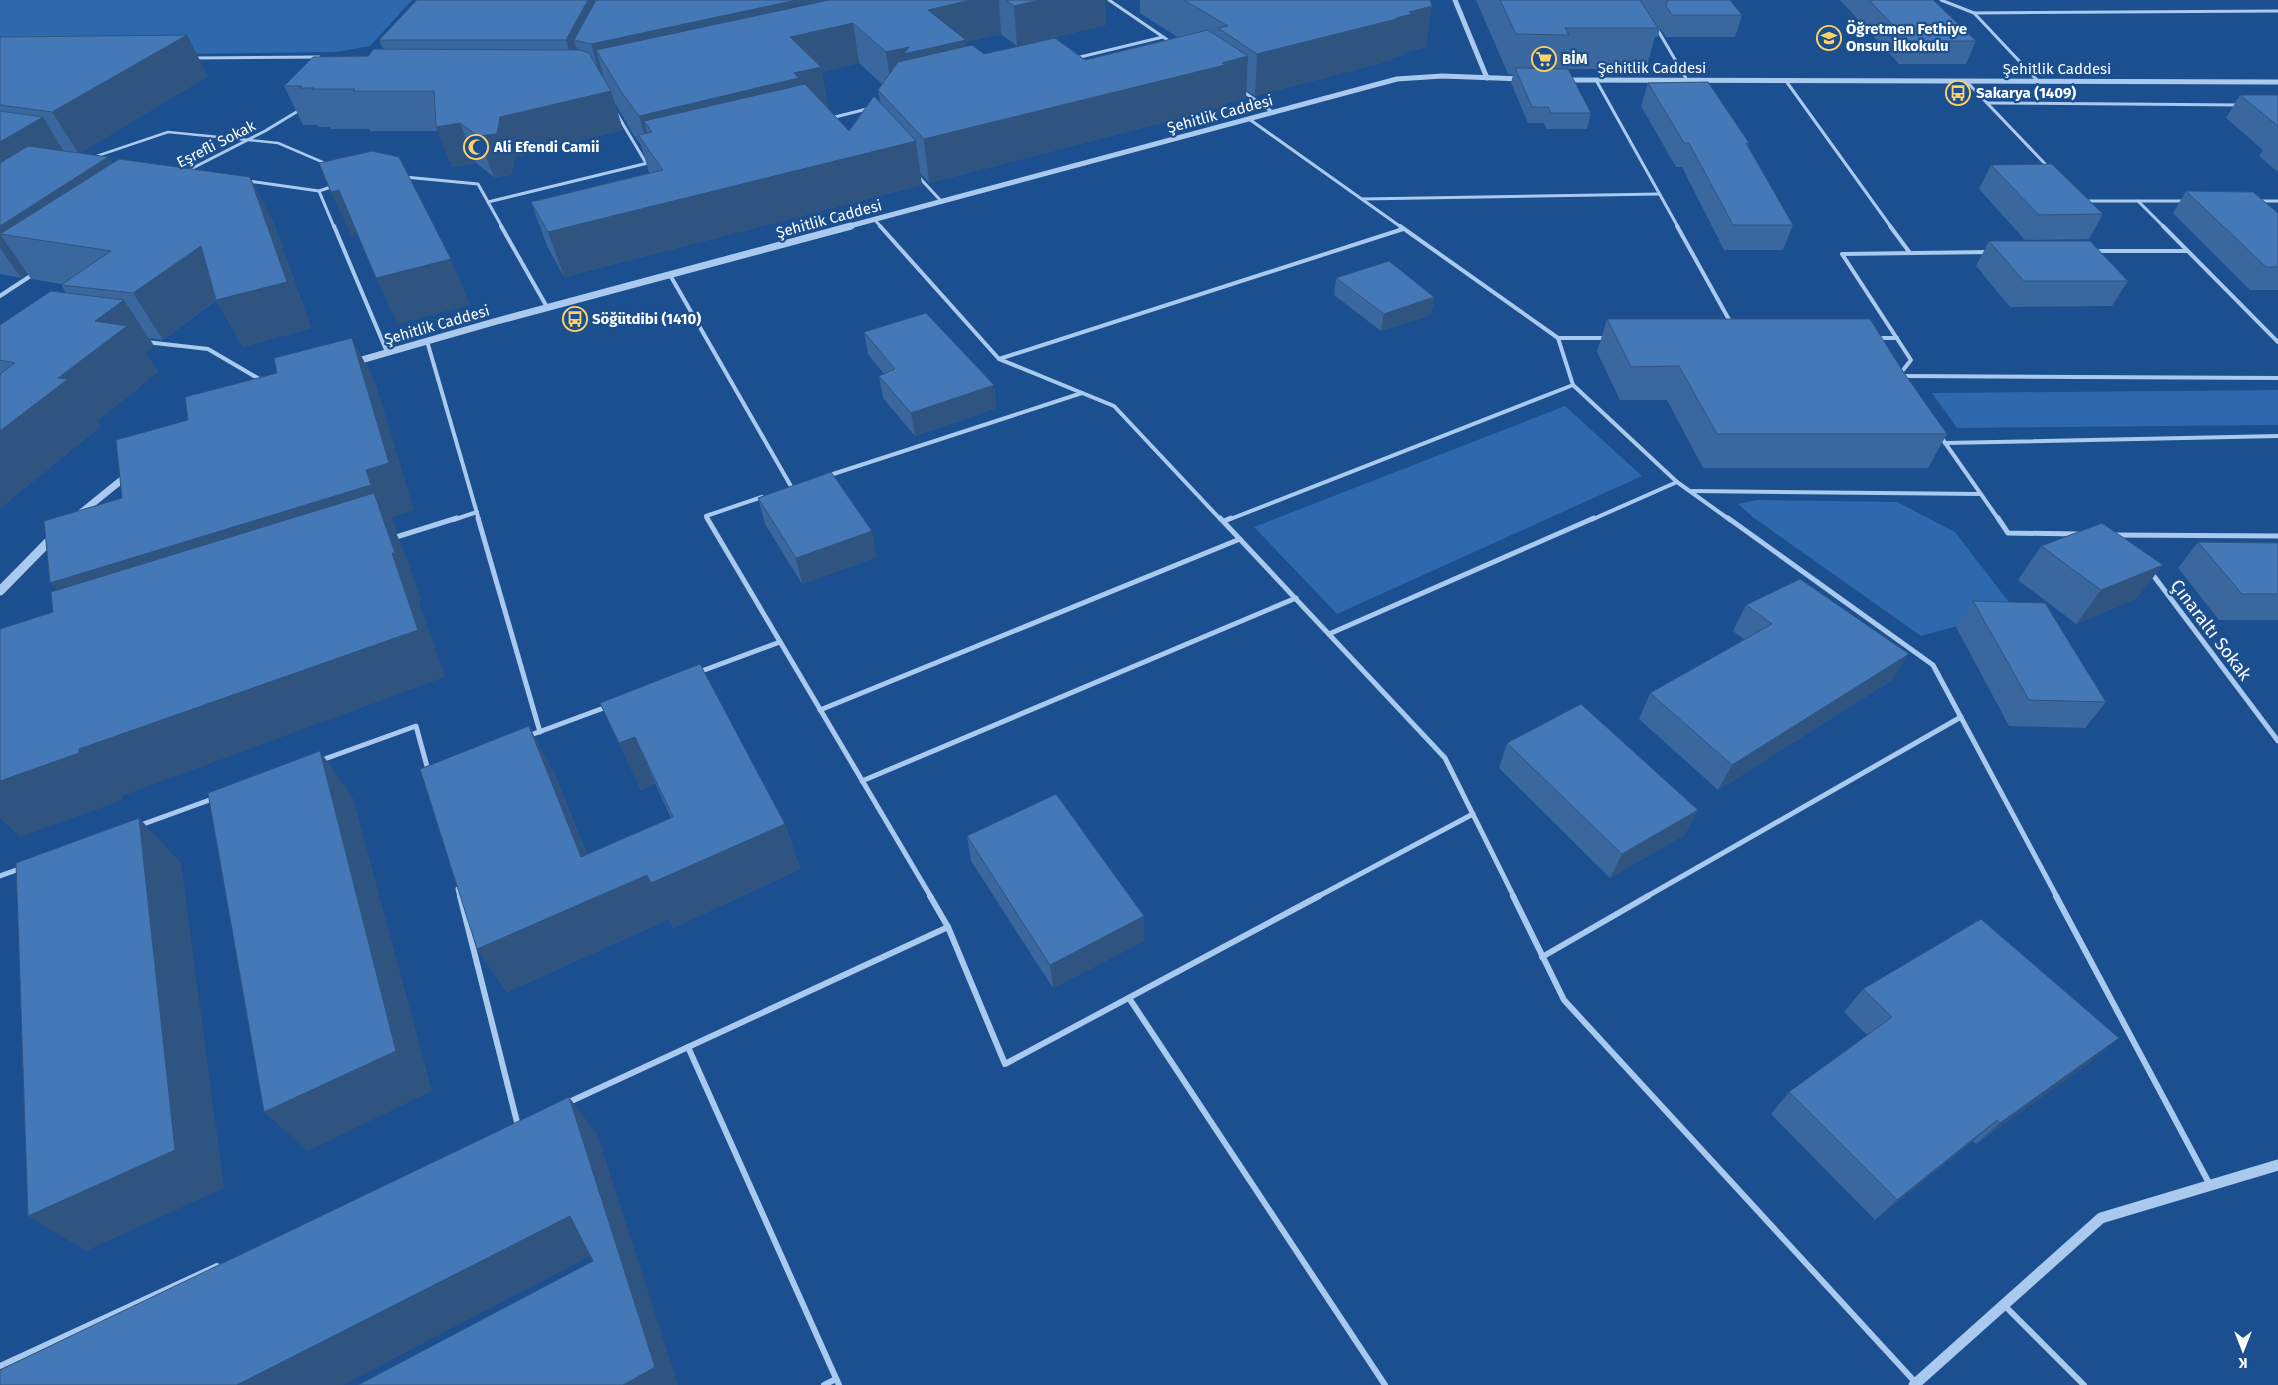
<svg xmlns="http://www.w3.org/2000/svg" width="2278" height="1385" font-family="'Fira Sans',sans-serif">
<rect width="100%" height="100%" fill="#1b4f8f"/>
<g fill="#2e69ad">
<path d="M0,0h412l-42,46 -34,6 -307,4 -29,-2z"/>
<path d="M2278,390v35l-321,3 -25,-35z"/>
<path d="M1565,406l77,70 -305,138 -83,-87z"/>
<path d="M1757,500l140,2 58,30 60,78 -94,26 -167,-118 -16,-14z"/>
</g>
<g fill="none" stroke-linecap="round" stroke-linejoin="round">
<path stroke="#a9c9ee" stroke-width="2.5" d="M94,157l74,-25 110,11 49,21"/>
<g stroke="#a9c9ee" stroke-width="3">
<path d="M1109,0l63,43"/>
<path d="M1941,0l33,13 64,68"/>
<path d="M1974,13l304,-2"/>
<path d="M1656,27l31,53"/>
<path d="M193,58l126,-1"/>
<path d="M1076,58l87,-21"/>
<path d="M1596,80l82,147"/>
<path d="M1786,81l105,146"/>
<path d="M1966,81l83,87"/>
<path d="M1241,90l33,23"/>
<path d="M1988,103l252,2"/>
<path d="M617,114l29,49"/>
<path d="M831,118l40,-10"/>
<path d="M1249,119l152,108"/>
<path d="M185,172l80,-41 38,-23"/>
<path d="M917,175l25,27"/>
<path d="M405,177l73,7 24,43"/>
<path d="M248,181l71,10 15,36"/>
<path d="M319,191l15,-5"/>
<path d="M1362,199l297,-5"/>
<path d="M2084,201h101"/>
<path d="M2138,201l26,26"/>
<path d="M2259,201h19"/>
<path d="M488,202l164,-40"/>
<path d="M875,220l6,7"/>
</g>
<g stroke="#a9c9ee" stroke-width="4">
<path d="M334,226l53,126"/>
<path d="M501,226l46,81"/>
<path d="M880,226l119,133 115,47 107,114"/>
<path d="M1400,226l158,112 15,47 104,97 53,38"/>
<path d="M1677,226l55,99"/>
<path d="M1890,226l20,27"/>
<path d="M2163,226l115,116"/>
<path d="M2093,251h94"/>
<path d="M670,275l122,213"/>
<path d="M0,296l35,-23"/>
<path d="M1558,338h49"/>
<path d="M1875,338h22"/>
<path d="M427,341l52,179"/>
<path d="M146,342l62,7 53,31"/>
<path d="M999,359l404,-130"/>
<path d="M1899,375l12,-15 -69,-106 147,-2"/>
<path d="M1901,376l377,2"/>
<path d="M1941,437l58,83"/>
<path d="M1945,443l333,-7"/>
<path d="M827,476l255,-83"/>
<path d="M1692,491l289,3"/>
<path d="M453,520l24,-8"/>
<path d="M708,520l-2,-4 56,-19"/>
<path d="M1228,520l345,-135"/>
<path d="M1591,520l86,-38"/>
</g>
<g stroke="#a9c9ee" stroke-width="5">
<path d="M478,518l62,214"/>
<path d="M707,518l224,379"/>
<path d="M1220,518l225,240 69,139"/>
<path d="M1728,518l205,147 124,232"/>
<path d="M1998,518l10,15 69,1"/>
<path d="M1224,521l7,-3"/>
<path d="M2113,535l165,1"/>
<path d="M393,538l64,-20"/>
<path d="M2150,571l128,170"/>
<path d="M1329,634l265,-116"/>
<path d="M699,672l81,-30"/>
<path d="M820,710l420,-171"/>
<path d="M528,736l81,-30"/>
<path d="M319,761l97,-35 12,44"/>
<path d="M862,781l434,-183"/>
<path d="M138,826l77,-28"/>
<path d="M0,876l22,-8"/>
<path d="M458,889l2,8"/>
<path d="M1317,897l156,-83"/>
<path d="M1646,897l315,-180"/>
</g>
<g stroke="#a9c9ee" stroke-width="6">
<path d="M460,896l58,230"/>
<path d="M930,896l18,31 57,137 314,-168"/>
<path d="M1513,896l51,104 352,383"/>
<path d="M2056,896l154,289"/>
<path d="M1542,957l106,-61"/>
<path d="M1129,998l256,387"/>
<path d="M688,1047l151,338"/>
<path d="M567,1103l381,-176"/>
<path d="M2004,1305l80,80"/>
<path d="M0,1366l217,-100"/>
<path d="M824,1385l12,-6"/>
</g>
<g stroke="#a9c9ee" stroke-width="5">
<path d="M1455,0l32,78"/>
<path d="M1563,80l715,2"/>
<path d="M846,227l551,-148 45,-3 81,3"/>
</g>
<g stroke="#a9c9ee" stroke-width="7">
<path d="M351,363l146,-42 354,-95"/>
<path d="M77,516l52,-42"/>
</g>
<path stroke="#a9c9ee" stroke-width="9" d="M0,591l54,-55"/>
<path stroke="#a9c9ee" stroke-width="11" d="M1914,1385l187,-167 177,-53"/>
</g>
<g fill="#3a679d" fill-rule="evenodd">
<path d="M417,0h688l1,25 -89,21 -16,-12 -35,8v4l18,8 101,6 94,-22 -39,-25v-13h290l-4,47 -20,5v2l-14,4v2l-137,36 -9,-6v8l-23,6v3l-294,76 -9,-10 2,12 -358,92 -17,-31 -16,-44 118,-29 -8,-28 -7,-9 -19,-33 8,27 -108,27 -4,18 -17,2 -18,-14 -24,4 -14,-36h-68v-2h-40v-2h-12l-1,-2h-14l-19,-39 84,-30 15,-7 -4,-9zM859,63l23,21 -4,6 2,12 -31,29 -21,-22 -6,-37z"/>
<path d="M1476,0h254l12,15 -7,22h-69l-6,-9 -2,9h-3l-9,32h-80l25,44 -4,16h-40l-3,-6h-16l-17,-40 2,-8 -5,-1z"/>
<path d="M1840,0h93l43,41 -10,23h-67z"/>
<path d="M0,37l208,39 -128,77 28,4 4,6 161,58 38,107 -68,19 -27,-47 -53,40 -14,-2 5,8 -9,7 13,19 -61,49 4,5 -101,82v-183l66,-32 -5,-8v-1l-30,-5 -4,-6 -6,5 -21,-4z"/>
<path d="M1648,83l101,60 -1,3 45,79 -10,25h-59l-42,-83h-6l-35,-61z"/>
<path d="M2240,95h38v77l-19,-16 4,-6 -37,-32z"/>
<path d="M1991,165l112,49 -14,25 -64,1 -46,-51z"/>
<path d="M2186,191l92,22v77h-28l-77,-77z"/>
<path d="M1989,241l139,40 -16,25 -102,1 -34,-41z"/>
<path d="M1336,278l98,19 -3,18 -50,16 -47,-36z"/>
<path d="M1607,319l297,54 43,61 -19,34h-225l-36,-68h-47l-23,-48z"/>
<path d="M864,332l130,53 2,23 -81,28 -32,-38 -4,-22 5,-2 -16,-20z"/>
<path d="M758,498l119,59 -75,27 -37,-60z"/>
<path d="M2198,542l80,1v77h-59l-41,-52z"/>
<path d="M2041,546l95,53 -60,25 -58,-44z"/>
<path d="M1973,601l133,101 -21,26 -76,-2 -53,-99z"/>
<path d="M1746,605l146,75 -174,110 -79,-71 11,-26 95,-53 -12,-9z"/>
<path d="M600,703l185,121 15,45 -127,59 -4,-9 -162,73 -30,-43 77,-176 33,81 84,-36 -16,-35 -14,7z"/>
<path d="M1507,743l191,67 -14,25 -74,43 -111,-110z"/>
<path d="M967,836l177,80v25l-91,47 -82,-127z"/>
<path d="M1863,989l229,72 -116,83 -3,-3 -98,79 -104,-106 18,-22 78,-57 -23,-23z"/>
</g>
<g fill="#305480">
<path d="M588,0h411l2,34 -35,8 3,39 -77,12 -6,-41 23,-5h23l-79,-24 6,40 -37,9 6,37 -176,23 -8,-11 10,36 -5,-6 -10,-35 -43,-66 10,35h-3l-12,-41 -17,-4 10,32 -5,10 -13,-42z"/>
<path d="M1039,0h66l1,25 -89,21 -3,-40z"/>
<path d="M1432,6l-6,41 -20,5v2l-14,4v2l-137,36 2,-42z"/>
<path d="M187,35l21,41 -129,78 -27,-42z"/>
<path d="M1248,56l-2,42 -23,6v3l-294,76 -5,-44z"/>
<path d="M611,91l12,39 -108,27 -4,18 -17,2 -16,-41 22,-19z"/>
<path d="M43,117l26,43 -69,33v-51z"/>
<path d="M460,123l16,40 -24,4 -16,-40z"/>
<path d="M916,141l6,44 -358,92 -16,-45z"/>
<path d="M108,157l26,44 -134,33 27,39 -6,5 -21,-30v-22z"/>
<path d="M250,177l23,44 38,107 -68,19 -27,-47z"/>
<path d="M339,190l21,45 -8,2 -21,-45z"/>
<path d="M201,246l26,45 -64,49 -30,-47z"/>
<path d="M451,259l19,46 -72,19 -22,-46z"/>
<path d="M1434,297l-3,18 -50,16 3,-17z"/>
<path d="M124,300l30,46 -9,7 13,19 -61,49 4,5 -101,82v-77l58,-53 37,-57z"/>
<path d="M352,338l24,46 38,126 -22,7 5,15 -1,1 4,8 22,59 -3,1 26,76 -323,119 1,4 -103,37 -20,-19v-37l79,-32 313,-196 -302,77 -40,-47 316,-113z"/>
<path d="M994,385l2,23 -81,28 -4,-23z"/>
<path d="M872,531l5,26 -75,27 -6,-26z"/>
<path d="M2163,565l-27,34 -60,25 25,-34z"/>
<path d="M1909,654l-17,26 -174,110 14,-25z"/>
<path d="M529,726l25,47 49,121 44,-19 138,-51 15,45 -127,59 -4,-9 -162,73 -30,-43 104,-92z"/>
<path d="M635,737l20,46 -14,7 -22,-47z"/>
<path d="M320,751l33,47 79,293 -124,60 -44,-39z"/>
<path d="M1698,810l-14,25 -74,43 12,-24z"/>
<path d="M139,818l42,45 43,325 -138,63 -58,-35z"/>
<path d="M1144,916v25l-91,47 -3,-23z"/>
<path d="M2119,1038l-27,23 -116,83 24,-21z"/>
<path d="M569,1097l29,39 80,249h-55z"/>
<path d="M1997,1120l-24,21 -98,79 22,-20z"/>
<path d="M570,1216l30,35 -257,134h-106z"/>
</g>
<g fill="#4478b7" stroke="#305480">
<path d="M417,0h171l-22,40h-187z"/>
<path d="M596,0h201l-206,44 -17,-4z"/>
<path d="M829,0h142l-43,10 38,30 -62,14 5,-7 -23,5 -33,-29 -63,14 31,30 -27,6 5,5 -160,38 -17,-23 -26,-43z"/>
<path d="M1006,0h33l-25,6z"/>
<path d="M1184,0h246l2,6 -23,6 3,2 -16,4 1,1 -140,35 -39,-26 10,-2z"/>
<path d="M1500,0h140l18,28h-93l4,7 -53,-1z"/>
<path d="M1668,0h62l12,15h-70l-6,-9z"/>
<path d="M1869,0h64l43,41h-68z"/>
<path d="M1208,30l40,26 -26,7 3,2 -301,74 -46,-49 20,-28 74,-17 12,9 71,-16 30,22z"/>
<path d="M187,35l-135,77 -52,-7v-68z"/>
<path d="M374,49l206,1 9,3 22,38 -111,26 -3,17 -19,2 -18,-13 -24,4 -2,-36h-81l2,-2h-43l2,-1h-15l3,-2h-18l29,-29 55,-1z"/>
<path d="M1515,68l53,1 23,44h-40l-3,-6h-16z"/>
<path d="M1708,82l41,61h-3l47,82h-60l-44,-82h-5l-36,-60z"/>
<path d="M805,84l44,47 25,-35 42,45 -368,91 -17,-30 132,-32 -25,-35 14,-3 -8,-11z"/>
<path d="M2240,95h38v31z"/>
<path d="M0,111l43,6 -43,25z"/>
<path d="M28,146l80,11 -108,69v-63z"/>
<path d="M372,151l27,6 52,102 -75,19 -37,-88 -8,2 -12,-29z"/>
<path d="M119,159l131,18 37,105 -71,18 -15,-54 -68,47 -72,-8 50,-34 -111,-17z"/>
<path d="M2052,164l51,50 -64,1 -48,-50z"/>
<path d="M2186,191l67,1 25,21v54h-12z"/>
<path d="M1989,241h101l38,40h-104z"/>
<path d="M1389,261l45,36 -50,17 -48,-36z"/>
<path d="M51,291l73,9 -29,21 32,5 -69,52 10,1 -68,52v-57l15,-11 -15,-3v-35z"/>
<path d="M926,313l68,72 -83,28 -32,-37 16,-7 -31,-37z"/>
<path d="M1607,319h263l34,54 43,61h-230l-38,-68 -48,1z"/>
<path d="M352,338l37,125 -23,7 5,15 -321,98 -6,-62 78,-23 -6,-58 72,-20 -3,-23 92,-24 -3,-15z"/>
<path d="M831,472l41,59 -76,27 -38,-60z"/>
<path d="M374,493l21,60h-3l26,77 -339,119v4l-79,28v-152l53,-17 -2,-20z"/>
<path d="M2102,523l61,42 -62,25 -60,-44z"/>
<path d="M2198,542l80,1v51h-36z"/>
<path d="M1800,579l109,75 -177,111 -82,-72 122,-69 -26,-19z"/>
<path d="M1973,601l72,2 61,99 -77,-2z"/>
<path d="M700,664l85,160 -134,59 -4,-8 -170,74 -57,-180 109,-43 52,131 92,-40 -38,-80 -16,6 -19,-40z"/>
<path d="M1581,704l117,106 -76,44 -115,-111z"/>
<path d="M320,751l76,300 -132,61 -56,-319z"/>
<path d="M1056,794l88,122 -94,49 -83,-129z"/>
<path d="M139,818l36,332 -147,66 -12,-353z"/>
<path d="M1981,919l138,119 -119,85 -3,-3 -100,80 -108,-108 103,-75 -29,-28z"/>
<path d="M569,1097l86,270 -32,18h-265l235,-124 -23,-45 -333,169h-237v-15z"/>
</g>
<defs>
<symbol id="school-ring" viewBox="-11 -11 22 22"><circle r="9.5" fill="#1b4f8f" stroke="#ffd166" stroke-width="1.5"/><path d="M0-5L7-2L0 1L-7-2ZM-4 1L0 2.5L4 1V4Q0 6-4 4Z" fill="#ffd166"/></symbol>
<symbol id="supermarket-ring" viewBox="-11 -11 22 22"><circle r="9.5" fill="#1b4f8f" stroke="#ffd166" stroke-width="1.5"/><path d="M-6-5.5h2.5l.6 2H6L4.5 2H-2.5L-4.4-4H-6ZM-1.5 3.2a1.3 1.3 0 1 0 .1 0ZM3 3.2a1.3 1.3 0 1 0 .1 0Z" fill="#ffd166"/></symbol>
<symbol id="bus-ring" viewBox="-11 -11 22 22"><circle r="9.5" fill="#1b4f8f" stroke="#ffd166" stroke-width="1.5"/><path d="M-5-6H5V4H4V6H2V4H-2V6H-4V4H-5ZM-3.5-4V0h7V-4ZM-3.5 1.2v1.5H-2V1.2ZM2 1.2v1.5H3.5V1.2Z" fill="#ffd166"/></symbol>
<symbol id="mosque-ring" viewBox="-11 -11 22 22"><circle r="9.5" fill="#1b4f8f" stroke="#ffd166" stroke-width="1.5"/><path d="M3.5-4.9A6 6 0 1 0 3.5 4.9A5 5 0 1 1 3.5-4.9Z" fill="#ffd166"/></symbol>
</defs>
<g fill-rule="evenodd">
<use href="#school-ring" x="1815" y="24" width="28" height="28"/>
<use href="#supermarket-ring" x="1530" y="45" width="28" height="28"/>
<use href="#bus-ring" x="1944" y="79" width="28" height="28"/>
<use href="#mosque-ring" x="462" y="133" width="28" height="28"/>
<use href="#bus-ring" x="561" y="305" width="28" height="28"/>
</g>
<g text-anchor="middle" stroke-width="4.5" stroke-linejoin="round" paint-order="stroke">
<g font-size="15" font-weight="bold" fill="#fff" stroke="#1b4f8f" text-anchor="start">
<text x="1846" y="34">Öğretmen Fethiye<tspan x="1846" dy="17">Onsun İlkokulu</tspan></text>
<text x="1562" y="64">BİM</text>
<text x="1976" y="98">Sakarya (1409)</text>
<text x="494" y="152">Ali Efendi Camii</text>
<text x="592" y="324">Söğütdibi (1410)</text>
</g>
<g font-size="15" fill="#fff" stroke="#1b4f8f">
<text x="1652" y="73">Şehitlik Caddesi</text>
<text x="2057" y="74">Şehitlik Caddesi</text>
<text transform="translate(1220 114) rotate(-15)" y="5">Şehitlik Caddesi</text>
<text transform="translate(216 144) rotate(-27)" y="5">Eşrefli Sokak</text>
<text transform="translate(829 219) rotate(-15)" y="5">Şehitlik Caddesi</text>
<text transform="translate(437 325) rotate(-16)" y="5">Şehitlik Caddesi</text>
</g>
<g font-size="18" fill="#fff" stroke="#1b4f8f">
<text transform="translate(2211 630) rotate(53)" y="6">Çınaraltı Sokak</text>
</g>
</g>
<g transform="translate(2243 1350) rotate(180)" stroke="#1b4f8f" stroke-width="4" paint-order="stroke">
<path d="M0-4L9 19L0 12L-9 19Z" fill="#ffffff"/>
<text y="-8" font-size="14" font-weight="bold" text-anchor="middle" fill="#ffffff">K</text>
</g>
</svg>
